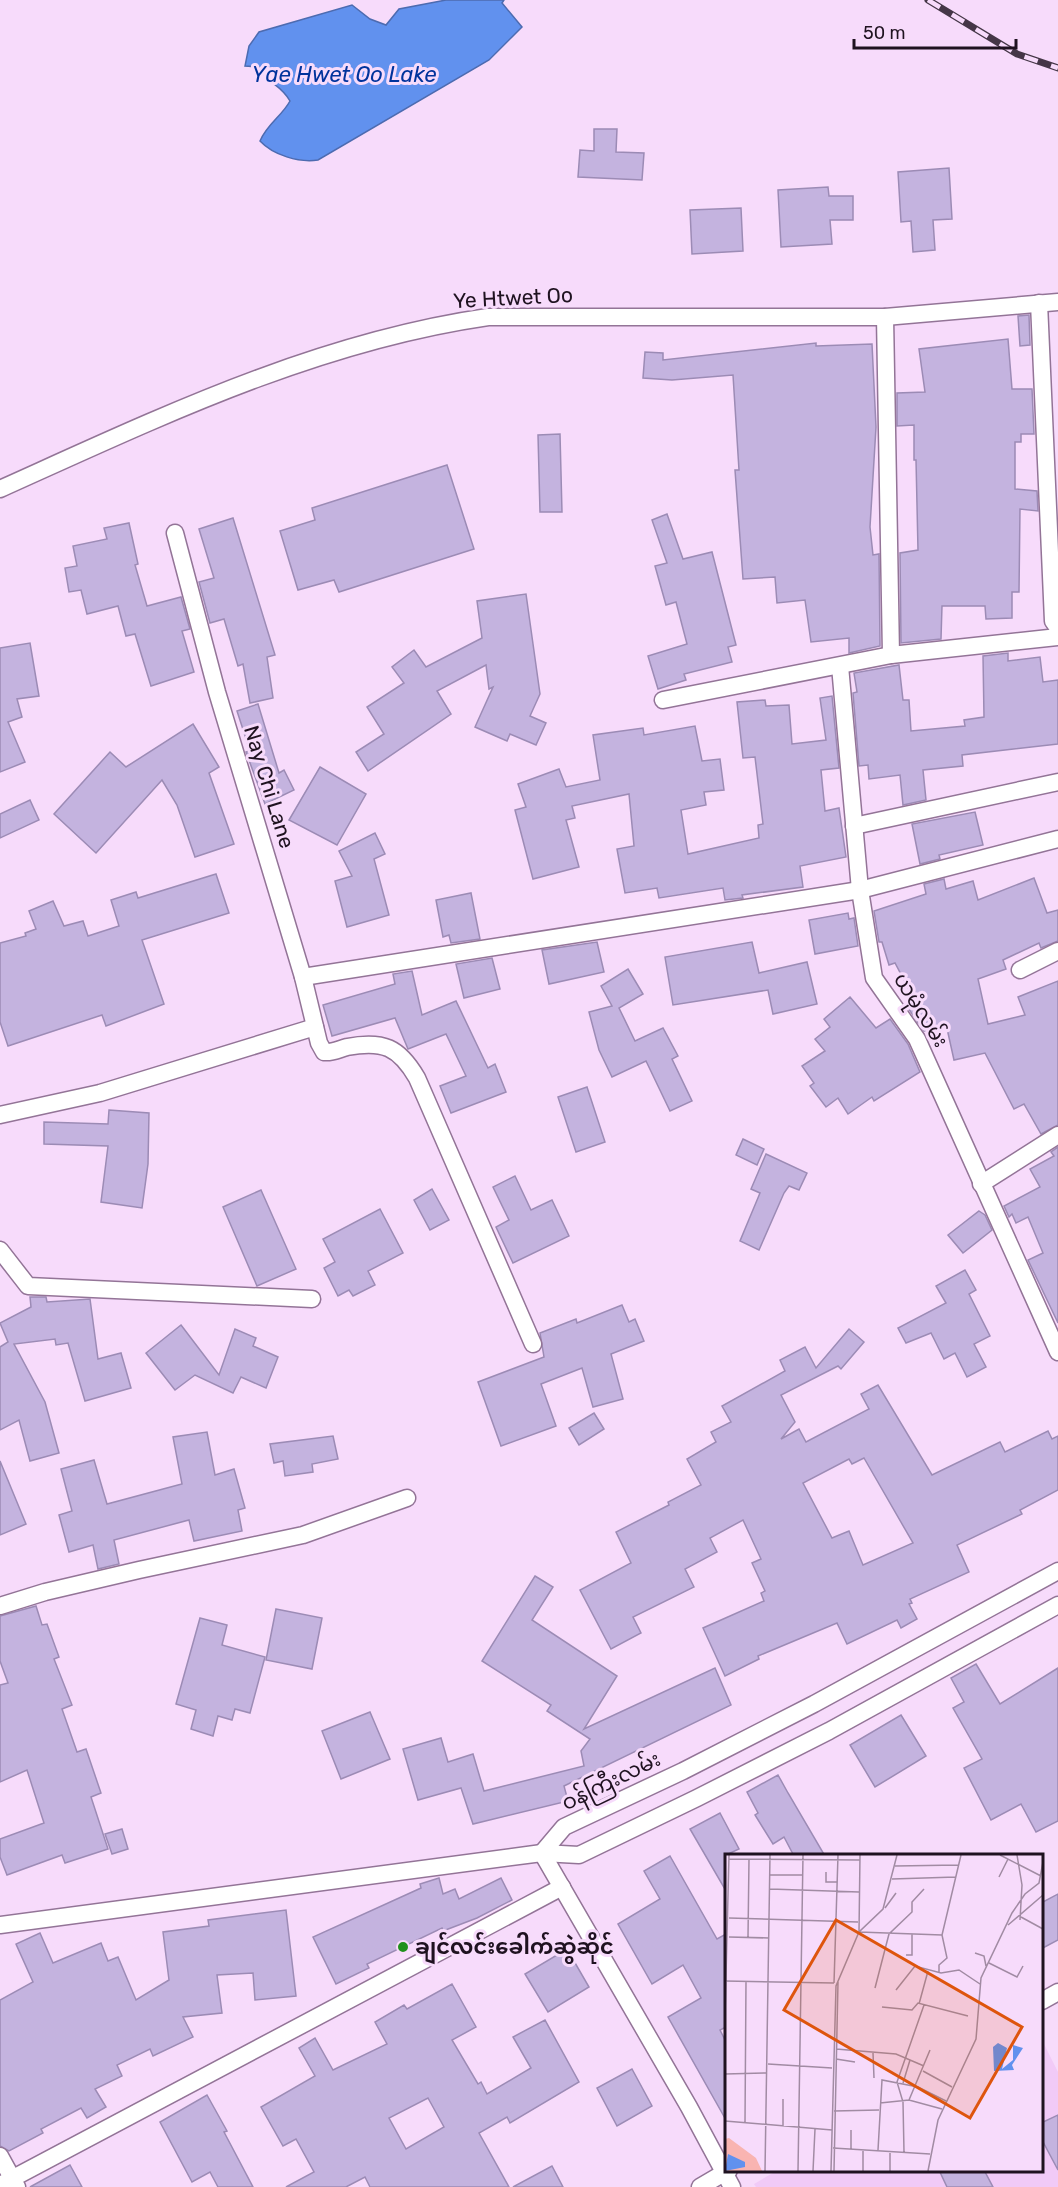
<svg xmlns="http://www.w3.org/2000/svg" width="1058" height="2187" font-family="Rubik,'Noto Sans Myanmar',sans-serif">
<rect width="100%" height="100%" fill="#f7dbfb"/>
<path fill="#f1caf7" d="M1042,2040l16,32v115h-302l-2,-3 24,-14h264z"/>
<path fill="#6191ee" stroke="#4d6bb0" stroke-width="1.5" d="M446,0h58l-2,3 20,24 -33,33 -171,100c-19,3 -45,-5 -58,-19 7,-17 22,-25 30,-40 -9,-17 -24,-18 -31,-34l-14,-1 4,-20 10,-14 93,-27 18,14 16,6 13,-16z"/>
<g fill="#c4b3df" stroke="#9c8bb5" stroke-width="1.5" fill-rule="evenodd">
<path d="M594,129h23l-1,23 28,1 -2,27 -64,-3 2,-27 14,1z"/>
<path d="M949,168l3,51 -19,1 2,30 -22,2 -2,-31 -10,1 -3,-50z"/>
<path d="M828,187l1,9h24v24h-23l2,24 -51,3 -3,-57z"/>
<path d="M741,208l2,43 -51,3 -2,-44z"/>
<path d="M1029,315l1,30 -10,1 -2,-30z"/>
<path d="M1008,339l4,50h20l2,45h-13v8h-6v47l22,2 1,20 -18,-2 -1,83h-7v26l-26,1 -1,-13h-43l-1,33 -40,4 -1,-90 18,-3 -2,-90h-2v-35l-17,1v-33l28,-1 -6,-43z"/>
<path d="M816,343v3l56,-2 4,83 -6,100 3,28 6,-1 1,92 -31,7v-15l-38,4 -6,-42 -28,3 -2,-26 -32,2 -8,-109h4l-6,-95 -61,5 -29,-2 2,-26 18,1v7z"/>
<path d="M560,434l2,78h-22l-2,-77z"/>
<path d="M447,465l27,84 -135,43 -5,-12 -36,10 -18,-59 35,-11 -3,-12z"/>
<path d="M667,514l16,45 29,-7 24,93 -8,2 4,15 -48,12 2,6 -28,9 -10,-33 39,-12 -11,-42 -10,3 -11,-39 12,-3 -15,-43z"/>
<path d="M233,518l42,137 -8,2 6,41 -23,5 -7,-39 -5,2 -14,-47 -14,4 -11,-41 15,-4 -15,-49z"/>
<path d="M129,523l9,41 -3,1 12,41 34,-9 9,32 -8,2 12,41 -43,14 -16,-52 -9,2 -8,-30 -31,8 -6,-24 -12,2 -4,-24 12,-2 -4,-20 34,-7 -3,-11z"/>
<path d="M526,594l14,100 -10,22 16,7 -10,22 -26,-11 -3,7 -32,-14 18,-40 -4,2 -3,-24 -49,26 14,23 -83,57 -12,-19 28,-18 -17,-27 37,-24 -12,-16 22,-17 12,17 56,-29 -5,-37z"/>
<path d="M30,643l9,53 -22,3 5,18 -14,5 17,40 -25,10v-124z"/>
<path d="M1008,653v8l32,-4 3,25 15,-2v64l-96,11 1,11 -40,4 3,30 -23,5 -3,-30 -31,4 -1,-14 -9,1 -6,-73 4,-1 -3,-19 45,-8 4,35h6l2,31 54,-5 -1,-6 20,-3 -1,-61z"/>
<path d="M832,696l7,72 -18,2 4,41 14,-3 7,49 -46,9 3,21 -61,8 1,3 -18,2 -2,-12 -64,10 -2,-10 -32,5 -8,-44 17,-3 -5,-52 -57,12 3,12 -9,2 13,47 -46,12 -18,-69 11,-3 -8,-23 41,-15 7,18 34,-7 -7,-45 50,-7 1,7 51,-9 7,35 18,-2 4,31 -20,2 2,13 -25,5 7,44 71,-16 -1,-13 5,-1 -8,-67 -12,1 -6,-56 28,-2 1,6 23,-1 3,39 34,-4 -6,-42z"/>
<path d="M258,704l21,69 5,-3 10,20 -29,14 -19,-52 4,-1 -13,-40z"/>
<path d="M193,724l26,43 -10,6 25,71 -39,13 -18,-52 -15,-25 -66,73 -42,-39 56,-62 16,15z"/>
<path d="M320,767l46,27 -29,51 -48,-25z"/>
<path d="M30,800l9,20 -39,18v-24z"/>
<path d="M975,812l8,33 -44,10 1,4 -20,5 -8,-40z"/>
<path d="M375,833l10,21 -11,5 15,56 -42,12 -12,-46 17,-5 -13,-25z"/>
<path d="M216,874l13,39 -87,27 22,64 -58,22 -4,-11 -94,31 -8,-24v-79l26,-7 -1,-3 11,-4 -7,-18 24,-10 11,25 19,-5 5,15 31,-10 -8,-26 25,-8 2,6z"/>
<path d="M1034,878l13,35 11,-3v31l-17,7 -2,-5 -36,17 3,9 -28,10 10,45 37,-9 -7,-18 40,-16v144l-17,9 -17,-30 -10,5 -29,-56 -31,7 -8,-36 -22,7 -16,-23 8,-5 -21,-40 -6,2 -7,-23h-3l-5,-31 52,-17 -2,-10 20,-5 2,10 27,-8 5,19z"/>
<path d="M471,893l9,46 -29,4 -2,-8 -6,2 -7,-37z"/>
<path d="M848,913l1,6 5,-1 4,28 -43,8 -6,-34z"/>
<path d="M597,942l7,30 -55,12 -7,-34z"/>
<path d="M752,942l7,31 48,-11 10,42 -44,10 -5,-24 -95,15 -8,-48z"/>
<path d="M492,958l8,31 -36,9 -8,-34z"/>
<path d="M628,969l15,25 -24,14 16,33 28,-13 15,28 -6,3 20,42 -22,10 -24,-50 -34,16 -13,-27 -10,-38 23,-6 -11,-20z"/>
<path d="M412,971l10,44 34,-14 32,67 7,-4 11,28 -55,21 -11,-27 26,-10 -20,-42 -38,15 -13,-31 -63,18 -9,-31 72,-21 -2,-10z"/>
<path d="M850,997l26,31 14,-9 18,25 12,28 -46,29 -2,-4 -24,17 -10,-16 -12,9 -16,-21 4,-3 -12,-17 23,-15 -10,-12 15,-12 -6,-8z"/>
<path d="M587,1087l18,55 -29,10 -18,-55z"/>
<path d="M109,1110l40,3 -1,51 -6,44 -41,-6 7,-56 -64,-2v-22l64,2z"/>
<path d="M743,1139l21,10 -7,16 -21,-10z"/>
<path d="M1058,1147v176l-30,-63 15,-7 -15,-36 -12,6 -4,-9 -3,3 -5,-11 36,-19 -10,-18 24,-13 -3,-4z"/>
<path d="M766,1154l41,19 -8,17 -10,-4 -5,7 -25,57 -19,-9 20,-48 -9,-4z"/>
<path d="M515,1176l16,34 21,-10 17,36 -56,27 -17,-36 13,-7 -16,-33z"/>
<path d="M432,1189l17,31 -19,10 -16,-30z"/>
<path d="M261,1190l35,79 -39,17 -34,-79z"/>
<path d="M380,1209l23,44 -35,18 7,14 -22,11 -4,-6 -11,6 -14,-28 11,-6 -12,-23z"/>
<path d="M979,1211l6,4 7,15 -29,23 -15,-18z"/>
<path d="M965,1270l11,20 -7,4 21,42 -16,8 12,23 -19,10 -12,-24 -11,6 -13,-26 -25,10 -8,-15 48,-25 -10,-17z"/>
<path d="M30,1297h16l1,5 43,-3 8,60 23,-6 10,35 -46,13 -17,-58 -12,2 -1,-6 -41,5 31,58 14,51 -29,8 -11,-41 -19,10v-83l8,-5 -8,-19 31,-16z"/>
<path d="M622,1305l7,17 6,-3 9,22 -33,13 12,45 -30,8 -11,-39 -41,16 15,42 -55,20 -23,-64 66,-25 -4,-24 36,-14 1,4z"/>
<path d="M181,1325l38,50 16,-46 21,9 -3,8 25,11 -12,31 -25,-11 -8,16 -38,-18 -20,15 -29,-37z"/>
<path d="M849,1329l15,13 -23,27 -3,-3 -57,29 14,27 -14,17 18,-10 7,13 63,-33 -8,-15 17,-9 54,90 68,-33 5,10 43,-21 4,8 6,-3v54l-38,20 2,4 -65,31 12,27 -59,27 2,4 -3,1 8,15 -16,9 -4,-8 -50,24 -10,-21 -79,33 1,3 -34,17 -22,-48 61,-27 -3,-8 4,-2 -13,-28 9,-4 -18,-39 -33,18 7,14 -32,17 9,18 -61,30 8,16 -30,16 -31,-59 51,-27 -15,-31 53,-27 -1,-3 33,-17 -14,-26 29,-17 -5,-10 20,-10 -9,-16 63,-35 -5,-11 25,-13 11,21zM864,1458l49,85 -50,22 -14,-34 -17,7 -29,-55 46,-24 3,5z"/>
<path d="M594,1413l10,16 -25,16 -10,-17z"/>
<path d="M207,1432l8,43 19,-6 11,39 -7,2 4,21 -48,10 -5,-21 -75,20 5,24 -21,5 -5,-24 -24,7 -10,-37 13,-4 -11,-42 33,-9 13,44 71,-19 4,-1 -9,-47z"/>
<path d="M333,1436l5,23 -26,5 1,8 -28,4 -2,-15 -9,2 -4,-19z"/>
<path d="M0,1461l26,63 -26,11z"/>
<path d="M535,1576l18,11 -21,33 85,56 -33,53 131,-61 16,37 -167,81 4,15 -95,23 -12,-36 -43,12 -15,-51 38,-11 7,24 25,-8 11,37 100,-25 -3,-15 9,-12 -43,-28 4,-6 -69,-44z"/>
<path d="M36,1606l6,19 5,-1 12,33 -5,2 18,46 -10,4 15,43 9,-3 15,44 -10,4 17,52 -43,14 -3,-8 -55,20 -7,-18v-18l44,-16 -17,-53 -27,12v-97l8,-2 -8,-22v-45z"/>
<path d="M276,1609l46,9 -10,51 -46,-9z"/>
<path d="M200,1618l27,7 -5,20 43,12 -15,56 -15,-4 -3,11 -14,-4 -5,20 -22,-7 5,-19 -20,-6z"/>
<path d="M976,1664l24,40 58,-36v153l-22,11 -15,-28 -30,16 -27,-52 18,-9 -29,-51 11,-6 -13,-24z"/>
<path d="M370,1712l20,47 -49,20 -19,-48z"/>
<path d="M901,1715l25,41 -51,31 -25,-42z"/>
<path d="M778,1775l10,18 37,63h-31l-10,-19 -11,7 -18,-29 3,-2 -11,-21z"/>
<path d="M720,1813l19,36 -13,6v36l-36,-62z"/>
<path d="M122,1829l6,20 -16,5 -7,-20z"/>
<path d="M670,1856l47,83 9,-5v93l-6,3 6,12v78l-58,-103 33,-19 -18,-33 -31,19 -34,-60 42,-25 -16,-28z"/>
<path d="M439,1878l4,16 12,-5 4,10 42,-21 11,22 -35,18 -34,13 -1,-3 -75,36 2,4 -33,16 -23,-47 108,-49 -1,-4z"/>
<path d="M1058,1894v46l-17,9v-46z"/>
<path d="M286,1910l10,86 -41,4 -2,-27 -36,2 5,38 -39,4 10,20 -40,19 -3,-7 -33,16 5,11 -27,13 11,18 -19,11 -6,-10 -40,21 2,4 -34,18 -9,-5v-146l33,-18 -17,-38 24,-11 13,30 48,-20 7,18 10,-4 18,43 33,-20 -6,-48 46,-6 -1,-6z"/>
<path d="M567,1949l22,38 -41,25 -23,-38z"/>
<path d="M452,1984l24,43 -24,13 26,44 3,-2 6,12 44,-26 -18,-31 32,-17 34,62 -69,41 -3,-6 -28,16 30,54h-139l-5,-10 -19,10h-60l28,-15 -18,-33 -13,7 -22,-39 54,-31 -16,-28 16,-10 18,32 54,-26 -12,-22 29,-17 3,4zM428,2098l16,29 -38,22 -17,-31z"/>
<path d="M632,2069l20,37 -35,20 -20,-38z"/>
<path d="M207,2095l20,36 -3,1 29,55h-35l-8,-15 -18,10 -32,-60z"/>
<path d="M1058,2115v55l-17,-32v-15z"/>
<path d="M70,2165l12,22h-52z"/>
<path d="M552,2166l11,21h-50z"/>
<path d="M939,2170h45l9,17h-46z"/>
</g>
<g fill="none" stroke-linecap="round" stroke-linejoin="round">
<defs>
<g id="street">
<path d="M1039,303l14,318 5,7"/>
<path d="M885,317l6,338"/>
<path d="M0,489c158,-71 315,-147 488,-172h397l173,-15"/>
<path d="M175,533l42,159 86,285 16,66 5,9c9,1 15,-3 23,-5 36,-7 52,0 70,31l116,266"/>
<path d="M840,666l20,224 14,88 43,61 141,313"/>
<path d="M663,700l228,-45 167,-18"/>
<path d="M854,826l204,-44"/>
<path d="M1020,970l38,-19"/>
<path d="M303,977l557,-87 198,-51"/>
<path d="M0,1115l100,-22 215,-66"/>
<path d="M981,1184l77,-49"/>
<path d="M0,1250l28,36 284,13"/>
<path d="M0,1606l45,-14 94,-22 164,-35 104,-37"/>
<path d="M542,1853l22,-26 119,-56 131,-67 244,-133"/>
<path d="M542,1853l147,254 43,80"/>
<path d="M0,1925l542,-72 37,2 118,-57 132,-67 229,-126"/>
<path d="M1042,2001l16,-9"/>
<path d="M0,2156l17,31"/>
<path d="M0,2185l562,-298"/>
<path d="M700,2187l29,-17"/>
</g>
</defs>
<use href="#street" stroke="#937497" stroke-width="19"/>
<use href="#street" stroke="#fff" stroke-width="16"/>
<defs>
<path id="rail" d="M928,0l89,54 41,14"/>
</defs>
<use href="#rail" stroke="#453647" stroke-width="7"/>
<use href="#rail" stroke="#f7dbfb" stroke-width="4.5" stroke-dasharray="14" stroke-linecap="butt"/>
</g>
<circle fill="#20911c" stroke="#f7dbfb" stroke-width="2" cx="403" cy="1947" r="6"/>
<g text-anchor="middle" stroke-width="6" stroke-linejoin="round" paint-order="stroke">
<g font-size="21" fill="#1f1220" stroke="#f7dbfb">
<text transform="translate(513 298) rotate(-3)" y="7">Ye Htwet Oo</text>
<text transform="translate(269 787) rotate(73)" y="7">Nay Chi Lane</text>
<text transform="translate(921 1010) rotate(58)" y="7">ယမုံလမ်း</text>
<text transform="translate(611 1781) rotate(-26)" y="7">ဝန်ကြီးလမ်း</text>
</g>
<g font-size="21" font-weight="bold" fill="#1f1220" stroke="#f7dbfb" text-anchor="start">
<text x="415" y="1954">ချင်လင်းခေါက်ဆွဲဆိုင်</text>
</g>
<g font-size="22" font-style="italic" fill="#00339c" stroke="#f7dbfb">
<text x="344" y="82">Yae Hwet Oo Lake</text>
</g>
</g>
<g transform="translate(725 1854)">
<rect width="318" height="318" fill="#f7dbfb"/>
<path d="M4,284l27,20 6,13h-37v-32z" fill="#f9b4b1"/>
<path d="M273,189l9,5 -5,21 11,-9v-15l10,3 -11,17 2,5 -20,1 -1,-24zM3,300l17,8v5l-20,4z" fill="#6191ee"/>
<path fill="none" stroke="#a18ba3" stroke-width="1.5" d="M275,1l41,21M292,1l5,30 -2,35M4,5l131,1M170,12l64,-1M101,18v10h11M45,21h32M274,23l9,-18M167,25l64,-2M45,35l89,3M160,54l11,-15M296,63l22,12M4,64l129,4M283,71l35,-30M134,78l83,3M134,78l1,-77M4,83l40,1M23,83l1,-78M250,99l9,3 2,10M181,101h6v-21M264,109l28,14 6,-11M214,118v-7l8,-7 -5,-23 19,-80M0,127l109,2M109,129l4,-128M150,134l14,-54 23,-22v-10l12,-13M171,136l19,-24 26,7 18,-3 21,14M194,150l9,-33M157,153l30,3 6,-7 50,13M0,162l4,-161M111,195l60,5 28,12M148,199l1,25M111,205l19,3M43,210l64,4M198,217l29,16M0,220l42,-1M178,229l7,-23M184,246l21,-50M155,249l29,-3 33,9M109,257l45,-1M0,267l107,9M20,269l1,-142M58,273v-28M108,294l97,6M126,295v-19M138,296v21M153,296l4,-70 36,7 28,14M179,298l-1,-50 -6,-20 27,-77M40,317l5,-316M73,317l5,-316M88,317l2,-42M106,317l5,-185 23,-54 24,-23 14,-54M109,317l4,-189M165,317v-20M203,317l10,-51 38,-81 5,-61 31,-65 13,-19 14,-11 4,-21"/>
<path fill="#de550d" fill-opacity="0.15" stroke="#de550d" stroke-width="3" d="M111,66l186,107 -52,91 -186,-108z"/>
<rect width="318" height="318" fill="none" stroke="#1f1220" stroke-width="3"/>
</g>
<path d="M854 39v9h162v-9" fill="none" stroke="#1f1220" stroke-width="3"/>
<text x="863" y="39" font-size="18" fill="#1f1220" stroke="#f7dbfb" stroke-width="4.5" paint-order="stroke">50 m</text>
</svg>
